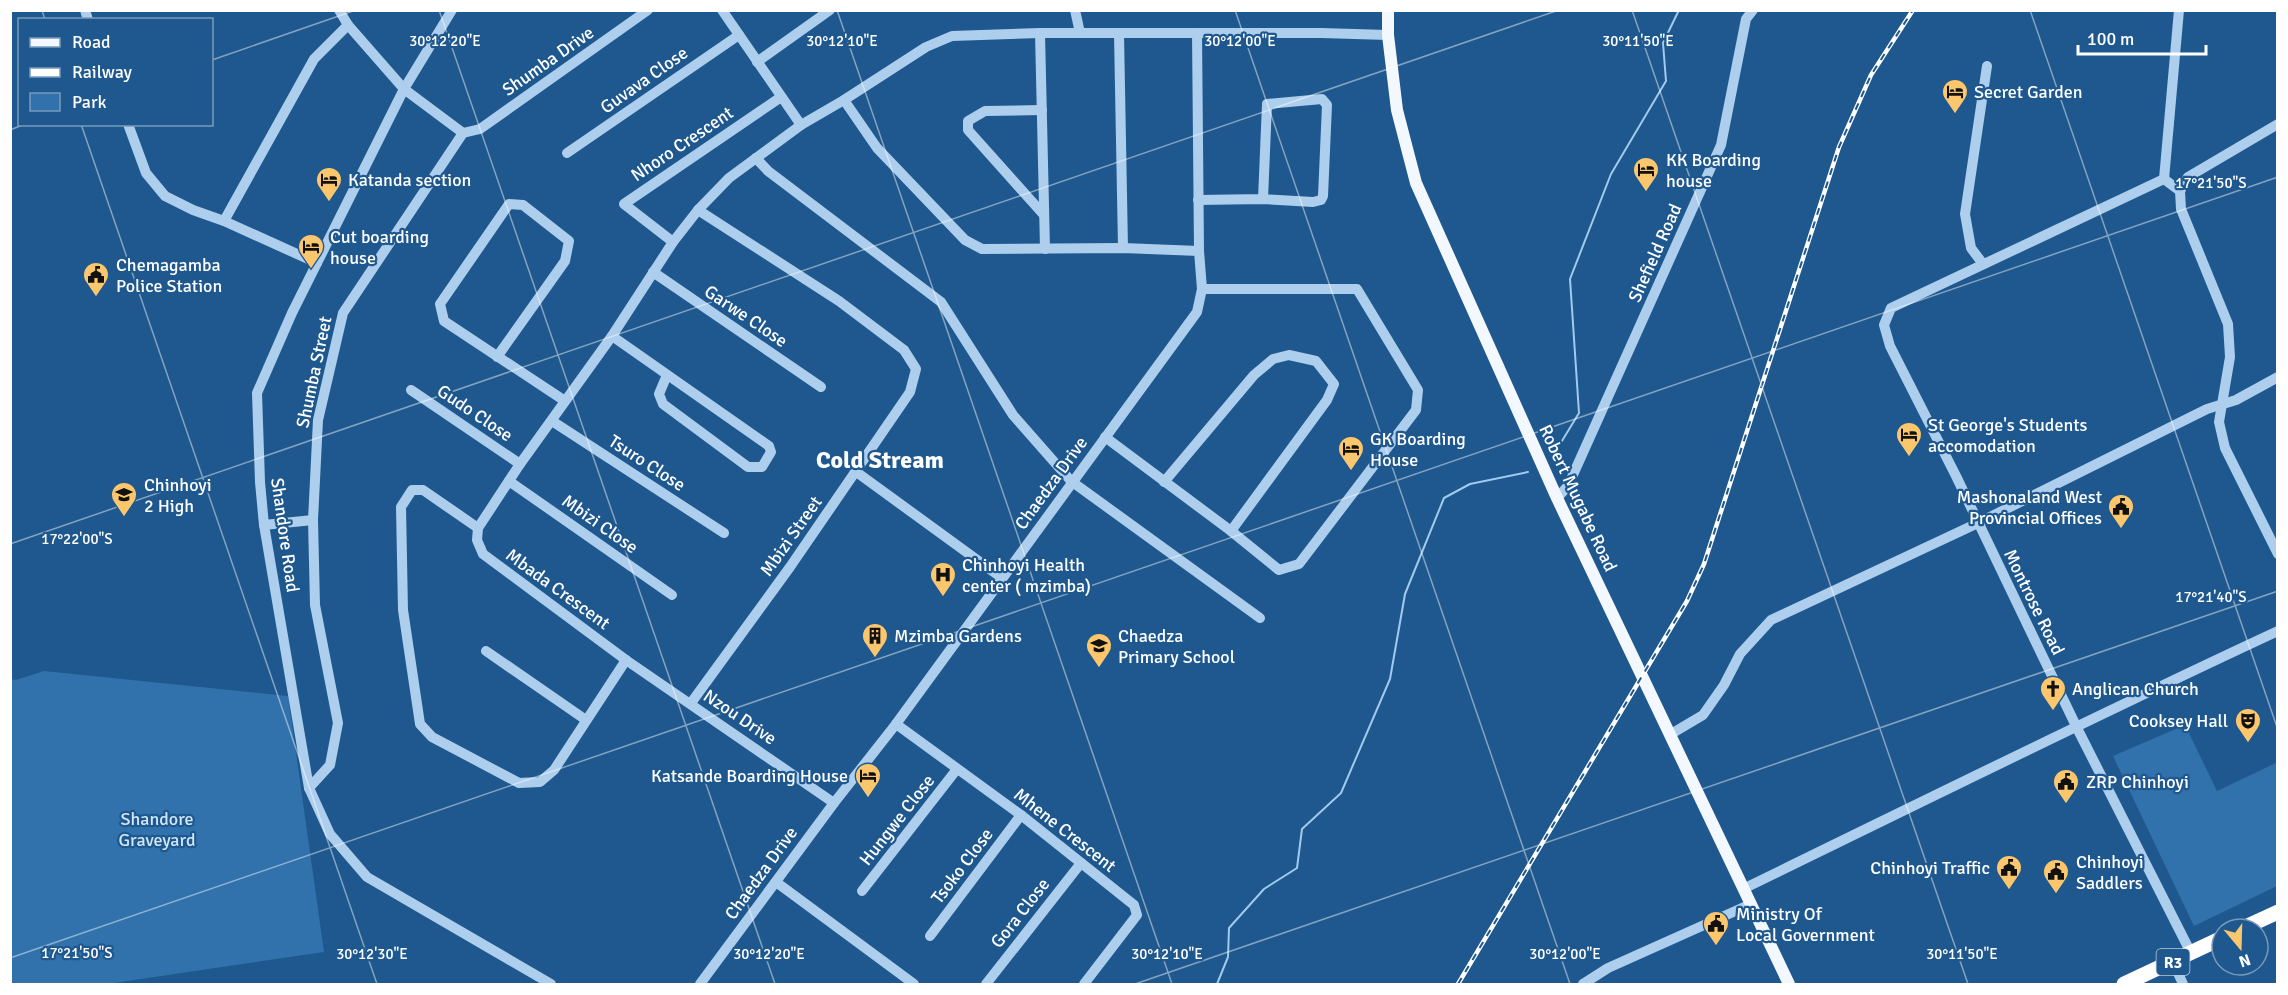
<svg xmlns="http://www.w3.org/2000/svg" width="2288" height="995" font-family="Signika,sans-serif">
<rect width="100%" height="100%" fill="#1e588e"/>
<g fill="#3172ac">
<path d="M44,671l244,25 36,256 -217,32h-96l-1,-305 6,1z"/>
<path d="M2185,725l32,66 61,-29 -1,124 -83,40 -81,-170z"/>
</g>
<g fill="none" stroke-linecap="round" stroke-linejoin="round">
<g stroke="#a0caee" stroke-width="2">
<path d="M1554,454l25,-41 -9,-134 41,-105 55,-93 -3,-38 16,-33"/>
<path d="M1217,984l11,-27 1,-29 35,-39 33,-21 5,-39 39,-36 49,-114 15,-85 39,-96 26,-14 58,-12"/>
</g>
<g stroke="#adceed" stroke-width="10">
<path d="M85,10l3,10"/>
<path d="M452,10l-48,79 -112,224 -35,80 3,89 4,43 45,263 21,46 37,43 184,107"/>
<path d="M722,10l79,115"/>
<path d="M1075,10l5,23"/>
<path d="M2179,10l-15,169 16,12"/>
<path d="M1040,33l5,216"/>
<path d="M1119,34l4,214"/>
<path d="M757,62l73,-52"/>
<path d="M844,100l33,48 88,92 17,9 141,-1 76,3"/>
<path d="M1042,110l-57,1 -17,10v9l76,85"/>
<path d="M128,124l18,49 19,23 28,14 31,11 93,42"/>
<path d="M2278,124l-90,53 -8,14 1,18 47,115 2,33 -11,65 6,26 53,106"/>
<path d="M463,133l17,-4 168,-119"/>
<path d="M567,153l172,-118"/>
<path d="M756,158l12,13 173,131 72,113 58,66 189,137"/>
<path d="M2164,179l-273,129 -7,17 6,21 66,130 121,252 114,225"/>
<path d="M1198,200l65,-1 50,3 8,-2 2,-4 4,-91 -5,-6 -55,5 -4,95"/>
<path d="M224,221l90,-162 34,-34"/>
<path d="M673,242l-49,-38 157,-107"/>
<path d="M1983,264l-12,-16 -6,-34 22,-148"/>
<path d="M653,272l168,115"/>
<path d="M612,336l157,110 2,6 -9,15h-14l-85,-63 -4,-10 8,-19"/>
<path d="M497,357l68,-96 4,-20 -46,-36 -14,-1 -69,100 4,17 121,80"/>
<path d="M411,390l109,74"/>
<path d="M552,421l172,112"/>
<path d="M1105,437l126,94 48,39 20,-6 117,-154 2,-20 -61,-101h-155"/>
<path d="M855,471l147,107"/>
<path d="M509,481l163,114"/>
<path d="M1164,482l90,-107 19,-16 16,-4 27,6 18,23 -7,16 -96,131"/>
<path d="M1557,498l11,-12 153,-341 25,-126 7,-9"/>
<path d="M264,525l49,-5"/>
<path d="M478,528l-55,-38h-11l-11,17 2,103 17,114 12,13 87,46 21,-1 14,-12 72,-110"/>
<path d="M486,651l100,69"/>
<path d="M691,703l99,-136 120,-175 6,-23 -12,-19 -65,-49 -141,-91"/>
<path d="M896,724l125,91 113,90 3,10 -53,69"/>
<path d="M1671,734l32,-19 21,-30 16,-31 31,-34 207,-97 229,-114 29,-9 42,-23"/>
<path d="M309,788l21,-23 8,-42 -23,-118 -2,-85 5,-100 25,-107 120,-180 -59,-44 -56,-64 -9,-15"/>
<path d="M834,803l-208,-143 -143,-106 -6,-14 1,-12 42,-64 92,-128 61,-94 25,-32 31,-32 72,-53 43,-25 82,-53 26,-11 88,-3h281l67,2"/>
<path d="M776,882l138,102"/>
<path d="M1745,888c177,-86 354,-174 533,-257"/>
<path d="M862,891l95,-122"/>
<path d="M930,936l91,-121"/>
<path d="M2173,962l10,22"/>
<path d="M700,984l134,-181 62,-79 301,-412 5,-23 -3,-38 -2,-218"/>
<path d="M986,984l95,-121"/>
<path d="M1583,984l25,-16 143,-64"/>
</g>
<path stroke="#f3f8ff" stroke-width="12" d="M1388,10v25l9,75 19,73 141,315 232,486"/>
<g stroke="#fff" stroke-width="15">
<path d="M2241,929l37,-17"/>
<path d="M2124,984l98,-46"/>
</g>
<defs>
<path id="rail" d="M1458,984l229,-383 17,-37 135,-417 32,-72 42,-65"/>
</defs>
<use href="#rail" stroke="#fff" stroke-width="4.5"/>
<use href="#rail" stroke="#1e588e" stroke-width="2" stroke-dasharray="7" stroke-linecap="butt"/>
</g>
<path fill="none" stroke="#fff" stroke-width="1.5" stroke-opacity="0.45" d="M42,10l3,10M439,10l336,974M837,10l335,974M1235,10l335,974M1632,10l336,974M2030,10l248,720M212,60l144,-50M81,124l296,860M10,130l15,-6M10,544l1549,-534M10,958l2268,-781M1135,984l1143,-393"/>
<defs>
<symbol id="hotel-pin" viewBox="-11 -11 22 30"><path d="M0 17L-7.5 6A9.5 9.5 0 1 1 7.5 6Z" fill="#fcc76c" stroke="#1e588e"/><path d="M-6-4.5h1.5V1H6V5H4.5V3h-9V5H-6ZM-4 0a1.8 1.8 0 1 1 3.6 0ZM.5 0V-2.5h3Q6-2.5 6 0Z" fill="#111"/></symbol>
<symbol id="civic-pin" viewBox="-11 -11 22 30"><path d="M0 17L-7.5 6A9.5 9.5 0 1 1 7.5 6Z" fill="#fcc76c" stroke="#1e588e"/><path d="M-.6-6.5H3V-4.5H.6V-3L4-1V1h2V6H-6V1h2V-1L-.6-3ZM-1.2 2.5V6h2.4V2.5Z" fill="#111"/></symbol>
<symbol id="school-pin" viewBox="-11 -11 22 30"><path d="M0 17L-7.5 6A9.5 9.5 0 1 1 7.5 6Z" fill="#fcc76c" stroke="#1e588e"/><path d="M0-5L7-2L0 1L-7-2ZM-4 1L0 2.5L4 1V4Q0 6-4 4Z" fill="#111"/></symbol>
<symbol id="hospital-pin" viewBox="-11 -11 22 30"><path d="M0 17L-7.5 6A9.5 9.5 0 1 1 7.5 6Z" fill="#fcc76c" stroke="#1e588e"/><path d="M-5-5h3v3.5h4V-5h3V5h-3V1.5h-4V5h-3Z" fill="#111"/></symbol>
<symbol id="building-pin" viewBox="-11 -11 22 30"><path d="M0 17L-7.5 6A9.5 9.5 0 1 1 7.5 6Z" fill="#fcc76c" stroke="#1e588e"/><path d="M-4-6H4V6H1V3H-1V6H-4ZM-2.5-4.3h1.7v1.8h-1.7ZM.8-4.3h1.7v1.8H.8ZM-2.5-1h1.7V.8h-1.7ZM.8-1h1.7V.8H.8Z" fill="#111"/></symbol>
<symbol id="church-pin" viewBox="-11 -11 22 30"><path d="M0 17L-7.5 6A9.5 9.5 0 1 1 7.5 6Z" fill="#fcc76c" stroke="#1e588e"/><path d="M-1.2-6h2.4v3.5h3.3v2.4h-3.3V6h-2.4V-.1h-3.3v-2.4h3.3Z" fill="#111"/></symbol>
<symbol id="theatre-pin" viewBox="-11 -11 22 30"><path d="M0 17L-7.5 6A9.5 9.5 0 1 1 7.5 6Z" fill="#fcc76c" stroke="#1e588e"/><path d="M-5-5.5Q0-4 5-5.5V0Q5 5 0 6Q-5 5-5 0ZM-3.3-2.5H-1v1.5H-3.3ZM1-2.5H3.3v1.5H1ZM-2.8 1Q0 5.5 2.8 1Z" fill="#111"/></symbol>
</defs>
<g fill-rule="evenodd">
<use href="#hotel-pin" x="1940" y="77" width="30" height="40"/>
<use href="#hotel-pin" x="1631" y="155" width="30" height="40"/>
<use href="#hotel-pin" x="314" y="165" width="30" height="40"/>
<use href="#hotel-pin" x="296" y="232" width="30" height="40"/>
<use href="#civic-pin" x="81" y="260" width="30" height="40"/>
<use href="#hotel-pin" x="1894" y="420" width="30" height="40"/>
<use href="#hotel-pin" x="1336" y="434" width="30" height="40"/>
<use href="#school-pin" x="109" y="480" width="30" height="40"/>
<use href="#civic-pin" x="2106" y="492" width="30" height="40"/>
<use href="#hospital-pin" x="928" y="560" width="30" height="40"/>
<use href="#building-pin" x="860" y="621" width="30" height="40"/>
<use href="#school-pin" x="1084" y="631" width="30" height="40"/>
<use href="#church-pin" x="2038" y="674" width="30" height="40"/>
<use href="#theatre-pin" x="2233" y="706" width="30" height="40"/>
<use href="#hotel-pin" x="853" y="761" width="30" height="40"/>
<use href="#civic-pin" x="2051" y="767" width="30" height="40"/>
<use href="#civic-pin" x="1994" y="853" width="30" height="40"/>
<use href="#civic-pin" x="2041" y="857" width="30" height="40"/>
<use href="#civic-pin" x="1701" y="909" width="30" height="40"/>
</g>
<g text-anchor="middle" stroke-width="4.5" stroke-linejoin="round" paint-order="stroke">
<rect fill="#1e588e" stroke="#bccddd" stroke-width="1.5" x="2156.5" y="949" width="33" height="26" rx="4.5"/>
<g font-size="16" font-weight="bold" fill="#fff">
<text x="2173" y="968">R3</text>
</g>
<g font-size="18" fill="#fff" stroke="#1e588e">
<text transform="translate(548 61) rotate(-35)" y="6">Shumba Drive</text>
<text transform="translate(644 80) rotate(-35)" y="6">Guvava Close</text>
<text transform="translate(682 144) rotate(-34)" y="6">Nhoro Crescent</text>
<text transform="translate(1655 253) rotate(-66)" y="6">Shefield Road</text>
<text transform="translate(746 316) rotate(34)" y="6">Garwe Close</text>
<text transform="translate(314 372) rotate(-78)" y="6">Shumba Street</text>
<text transform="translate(475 413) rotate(34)" y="6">Gudo Close</text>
<text transform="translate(647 463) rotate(33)" y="6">Tsuro Close</text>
<text transform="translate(1051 483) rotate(-54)" y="6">Chaedza Drive</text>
<text transform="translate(1578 498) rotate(65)" y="6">Robert Mugabe Road</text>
<text transform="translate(600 524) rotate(35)" y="6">Mbizi Close</text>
<text transform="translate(285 535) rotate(82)" y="6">Shandore Road</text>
<text transform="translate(791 536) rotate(-55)" y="6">Mbizi Street</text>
<text transform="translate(558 589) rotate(36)" y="6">Mbada Crescent</text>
<text transform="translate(2034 602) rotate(64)" y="6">Montrose Road</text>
<text transform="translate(740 717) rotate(34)" y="6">Nzou Drive</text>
<text transform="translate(897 820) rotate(-52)" y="6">Hungwe Close</text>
<text transform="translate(1065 830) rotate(38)" y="6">Mhene Crescent</text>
<text transform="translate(962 866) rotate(-53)" y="6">Tsoko Close</text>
<text transform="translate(761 873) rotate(-54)" y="6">Chaedza Drive</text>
<text transform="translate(1020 913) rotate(-52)" y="6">Gora Close</text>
</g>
<g font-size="18" fill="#fff" stroke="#1e588e" text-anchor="start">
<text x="1974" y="98">Secret Garden</text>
<text x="1666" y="166">KK Boarding<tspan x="1666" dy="21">house</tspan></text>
<text x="348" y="186">Katanda section</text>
<text x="330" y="243">Cut boarding<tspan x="330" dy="21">house</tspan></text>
<text x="116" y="271">Chemagamba<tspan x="116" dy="21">Police Station</tspan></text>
<text x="1928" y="431">St George's Students<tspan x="1928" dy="21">accomodation</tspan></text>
<text x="1370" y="445">GK Boarding<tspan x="1370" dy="21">House</tspan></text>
<text x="144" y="491">Chinhoyi<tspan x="144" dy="21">2 High</tspan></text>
<text x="2102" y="503" text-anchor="end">Mashonaland West<tspan x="2102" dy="21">Provincial Offices</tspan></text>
<text x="962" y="571">Chinhoyi Health<tspan x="962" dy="21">center ( mzimba)</tspan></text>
<text x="894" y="642">Mzimba Gardens</text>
<text x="1118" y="642">Chaedza<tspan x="1118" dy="21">Primary School</tspan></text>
<text x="2072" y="695">Anglican Church</text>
<text x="2228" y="727" text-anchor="end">Cooksey Hall</text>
<text x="848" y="782" text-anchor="end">Katsande Boarding House</text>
<text x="2086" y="788">ZRP Chinhoyi</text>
<text x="2076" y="868">Chinhoyi<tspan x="2076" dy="21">Saddlers</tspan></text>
<text x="1990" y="874" text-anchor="end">Chinhoyi Traffic</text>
<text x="1736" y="920">Ministry Of<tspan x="1736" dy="21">Local Government</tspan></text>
</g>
<g font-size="18" fill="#d2e7f9" stroke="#1e588e">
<text x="157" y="825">Shandore<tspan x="157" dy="21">Graveyard</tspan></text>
</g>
<g font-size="24" font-weight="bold" fill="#fff" stroke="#1e588e">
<text x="880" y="468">Cold Stream</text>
</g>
</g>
<g font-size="15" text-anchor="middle" fill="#fff" stroke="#1e588e" stroke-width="4.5" stroke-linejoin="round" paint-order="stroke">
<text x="842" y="46">30°12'10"E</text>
<text x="1638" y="46">30°11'50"E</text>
<text x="445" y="46">30°12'20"E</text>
<text x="1240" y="46">30°12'00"E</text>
<text x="2211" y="188">17°21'50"S</text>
<text x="77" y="544">17°22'00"S</text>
<text x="2211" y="602">17°21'40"S</text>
<text x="77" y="958">17°21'50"S</text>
<text x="372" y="959">30°12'30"E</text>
<text x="769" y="959">30°12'20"E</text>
<text x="1167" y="959">30°12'10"E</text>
<text x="1565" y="959">30°12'00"E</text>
<text x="1962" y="959">30°11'50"E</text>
</g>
<rect width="2288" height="995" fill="none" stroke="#ffffff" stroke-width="24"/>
<rect x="18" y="18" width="195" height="108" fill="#1e588e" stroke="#789bbb" stroke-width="1.5"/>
<rect x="30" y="38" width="30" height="9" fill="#f3f8ff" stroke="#789bbb" stroke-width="1.5"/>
<text x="72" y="48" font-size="18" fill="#ffffff">Road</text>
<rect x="30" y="68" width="30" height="9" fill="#ffffff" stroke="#789bbb" stroke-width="1.5"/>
<text x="72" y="78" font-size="18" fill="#ffffff">Railway</text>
<rect x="30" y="93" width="30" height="18" fill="#3172ac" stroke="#789bbb" stroke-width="1.5"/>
<text x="72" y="108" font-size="18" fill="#ffffff">Park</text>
<g transform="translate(2240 947) rotate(161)"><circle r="28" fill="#1e588e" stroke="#789bbb" stroke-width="1.5"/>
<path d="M0-4.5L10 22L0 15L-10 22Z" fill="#fcc76c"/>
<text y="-9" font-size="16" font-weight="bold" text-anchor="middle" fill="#ffffff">N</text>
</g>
<path d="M2078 45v9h128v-9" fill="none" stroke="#ffffff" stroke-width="3"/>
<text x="2087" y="45" font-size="18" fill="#ffffff" stroke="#1e588e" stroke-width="4.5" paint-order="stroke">100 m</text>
</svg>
